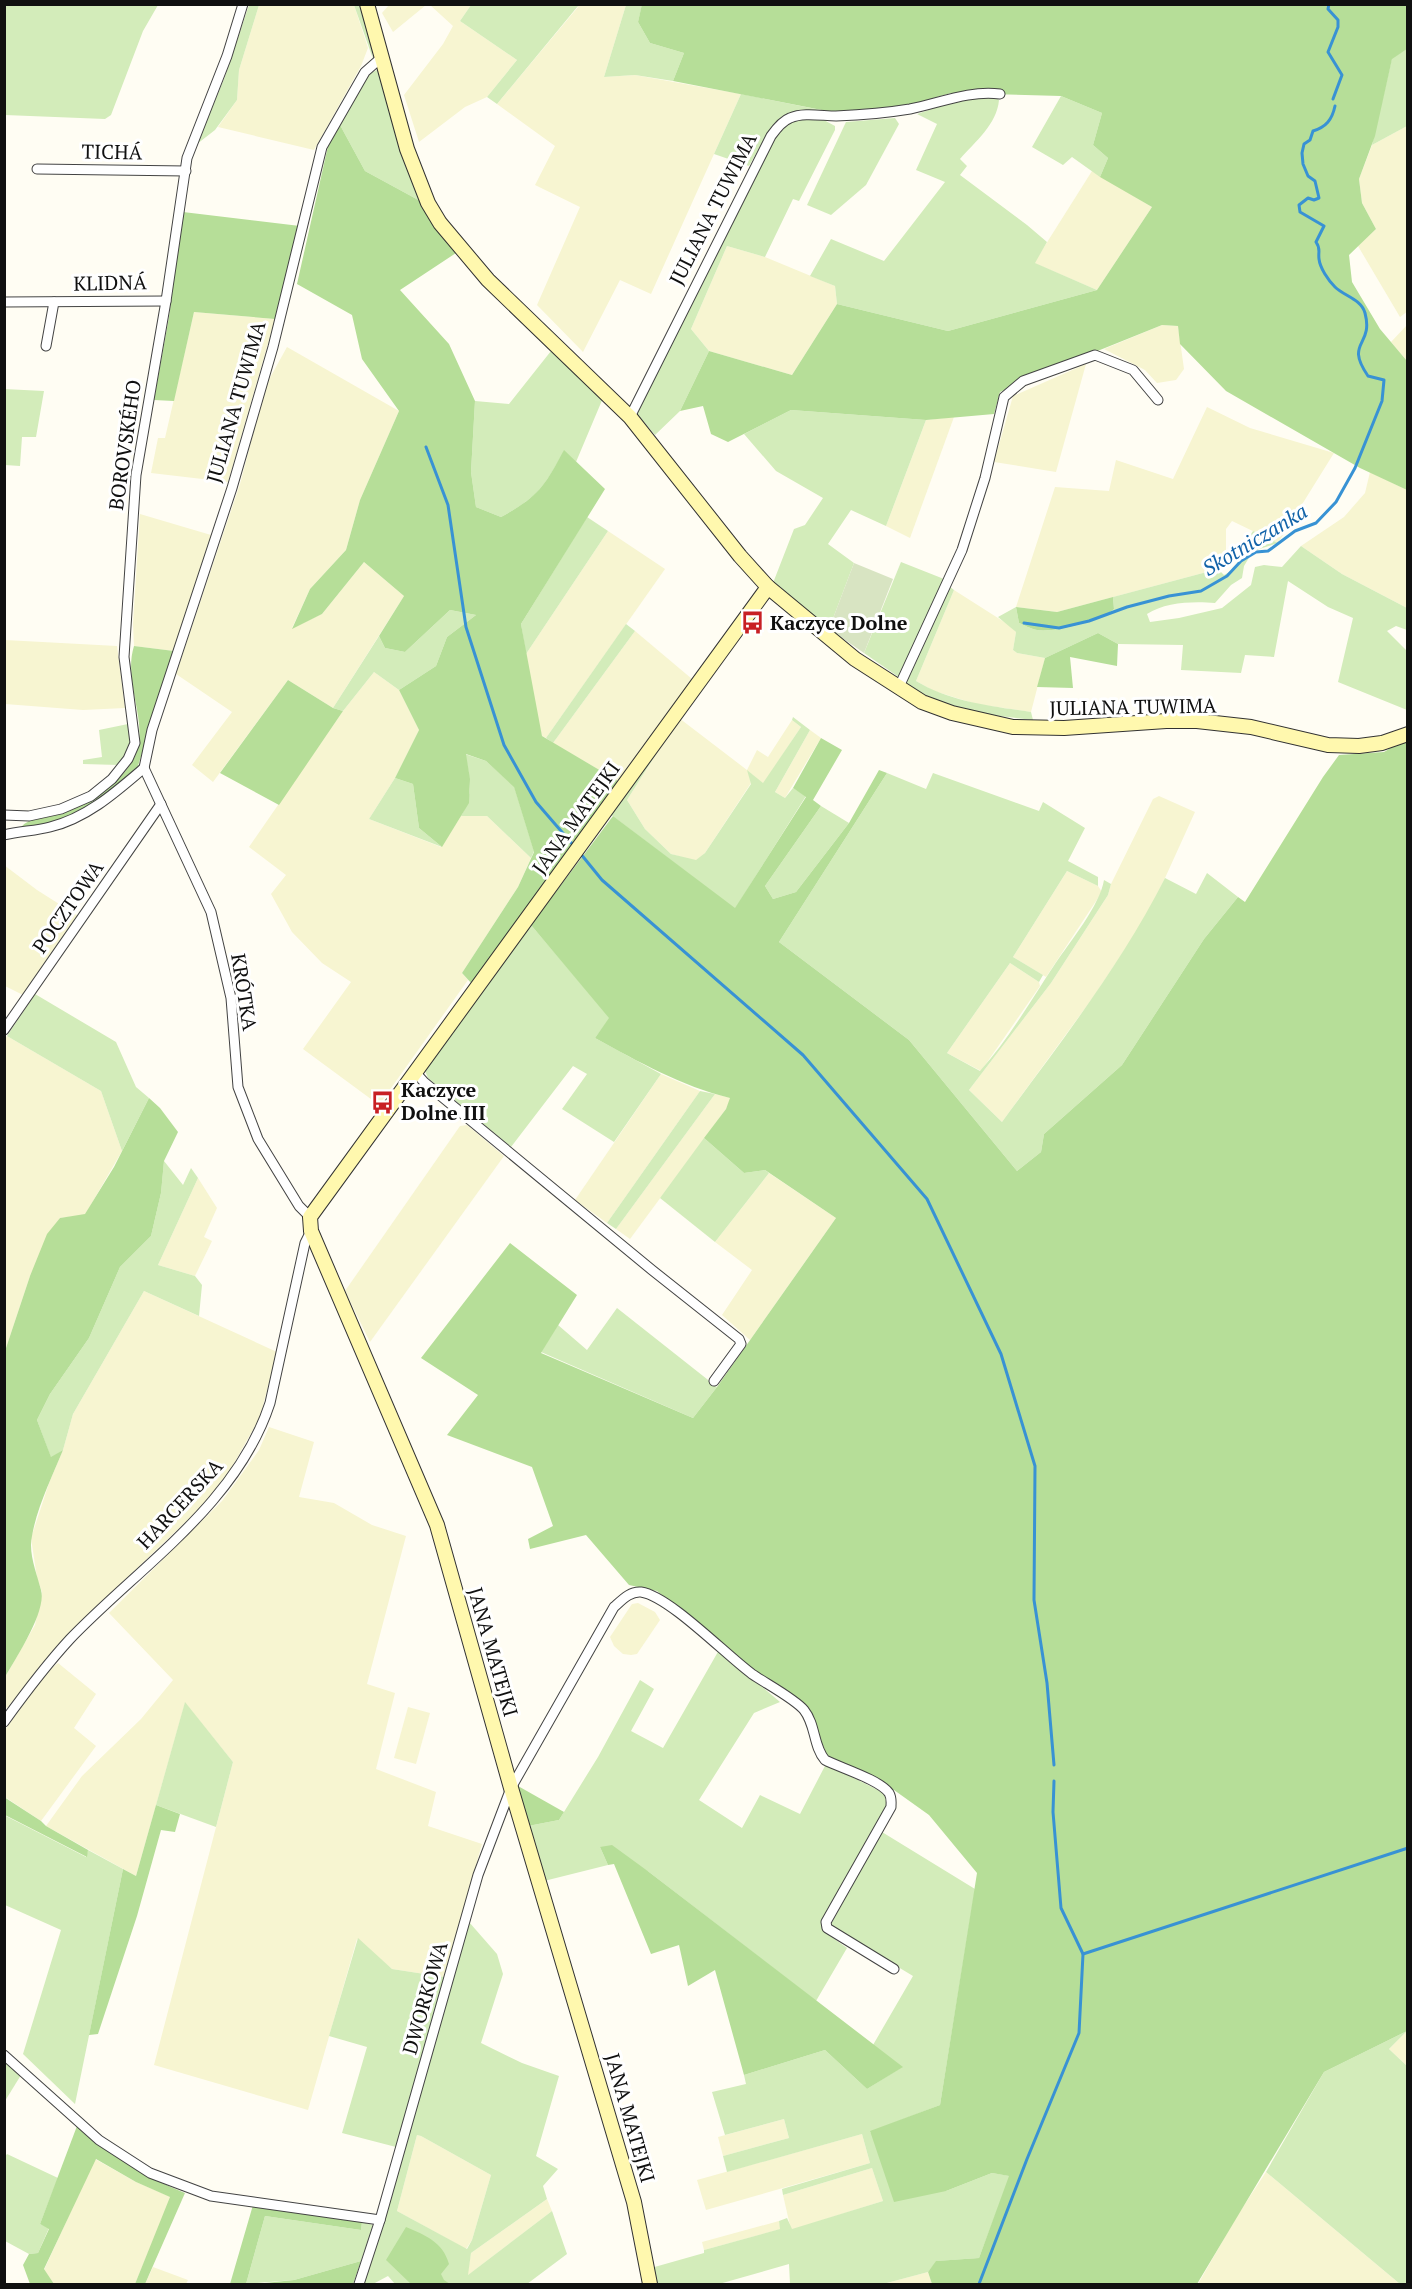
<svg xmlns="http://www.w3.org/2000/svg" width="1412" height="2289" font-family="'PT Serif',serif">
<rect width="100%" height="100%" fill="#fffdf3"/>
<g fill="#f7f5d1">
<path d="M565,4l16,1 -1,1 46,-1 -22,72 31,-2 106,19 -90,200 -31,-14 -37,72 -46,-47 43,-98 -45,-22 20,-39 -58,-42 81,-97z"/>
<path d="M259,5h95l14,43 -7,18 -47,84 -96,-23 19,-27 2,-30z"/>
<path d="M389,5v-1l37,1 -33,27 -11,-19z"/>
<path d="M430,5h41l-11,16 57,39 -30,37 -22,10 -46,35 -15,-47 39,-51 10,-18z"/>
<path d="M1407,126l1,185 -8,6 -42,-71 18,-17 -14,-26 -3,-24 13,-34z"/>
<path d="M1092,171l60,36 -55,83 -63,-27z"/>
<path d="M727,246l38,11 70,29 2,18 -45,71 -83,-24 -18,-22z"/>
<path d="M194,312l81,7 -47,163 -77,-9 7,-35h7z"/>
<path d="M1162,325l16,1 6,43 -8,11 -19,3 -12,-13 -41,-21z"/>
<path d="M1407,325v36l-16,-19z"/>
<path d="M287,347l112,64 -39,89 -14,50 -36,39 -18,39 30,-14 42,-52 40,34 -71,112 -45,-28 -75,102 -21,-17 40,-53 -56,-38 64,-190 26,-99z"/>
<path d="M1086,364l-30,108 -62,-10 19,-66z"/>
<path d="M1207,407l43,21 84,25 -56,90 -46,-22 -6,8v27l-8,13 -161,43 -41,-5 39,-120 54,4 7,-31 57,19z"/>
<path d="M954,417l-44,121 -24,-12 40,-106z"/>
<path d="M1370,472l37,18v118l-65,-34 -41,-28 43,-29 21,-24z"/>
<path d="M140,514l71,21 -37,116 -40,-5 -1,-22z"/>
<path d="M608,531l57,38 -119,169 -4,-2 -5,-19 -11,-63z"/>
<path d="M954,590l55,35 7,7 -3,18 4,3 28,5 -14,54 -55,-8 -42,-13 -18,-10z"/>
<path d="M635,631l57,48 -74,102 -65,-38z"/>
<path d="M5,640l112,6 8,62 -42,2 -78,-6z"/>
<path d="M374,672l25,18 20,40 -24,48 -26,41 72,28 20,-31h26l44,42 -13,29 -56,86 6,7 -89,125 -76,-56 48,-67 -29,-19 -30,-31 -21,-38 15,-19 -37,-28 94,-136z"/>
<path d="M679,718l68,52 10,-20 11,7 24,-37 9,7 -38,57 -15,-13 3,12 -46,70 -9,8 -25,-7 -26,-25 -18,-29z"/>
<path d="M810,730l11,8 -36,60 -10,-6z"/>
<path d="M1159,796l36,16 -30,66 -20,41 -51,77 -92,126 -33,-32 82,-107 57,-88 3,-11 42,-85z"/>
<path d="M4,865l33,25 41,26 -55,79 -18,-9z"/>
<path d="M1067,871l31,15 4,6 -56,85 -33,-20z"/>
<path d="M1010,963l29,19 1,4 -59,85 -34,-18z"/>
<path d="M7,1036l94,55 21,60 -37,64 -25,3 -30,58 -25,75 -1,-310z"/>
<path d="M661,1074l39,17 -93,132 -32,-23z"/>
<path d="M715,1094l16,4 -5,11 -96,130 -14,-10z"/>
<path d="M467,1125l37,31 -134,186 -25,-51 115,-165z"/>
<path d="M769,1173l67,45 -86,122 -28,-25 30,-45 -37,-28z"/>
<path d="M198,1178l19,30 -13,29 8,4 -17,35 -37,-11z"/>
<path d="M144,1291l133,61 -17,65 -33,59 -30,35 -129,123 -61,74 -2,-2v-29l30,-52 7,-33 -5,-14 -6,-40 18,-55 14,-33 10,-36z"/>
<path d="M269,1427l45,15 -15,55 35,6 38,22 34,11 -39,148 28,9 -19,76 60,23 -8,34 54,18 -38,133 -52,-8 -35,-30 -49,171 -154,-45 79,-303 -48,-59 -49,173 -90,-50 36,-50 59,-57 32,-39 -64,-67 113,-112 37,-51z"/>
<path d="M638,1603l17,9 5,8 -23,34 -6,1 -8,-1 -9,-8 -4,-9 22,-33z"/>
<path d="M58,1663l38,31 -22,34 22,18 -55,75 -36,-24v-67l40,-56z"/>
<path d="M408,1707l22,6 -14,51 -22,-6z"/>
<path d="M1407,2031v35l-18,-17z"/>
<path d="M784,2119l5,19 -66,18 -5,-19z"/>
<path d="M862,2134l8,29 -164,47 -9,-30z"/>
<path d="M417,2135l4,1 70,39 -19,65 -6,9 -69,-38z"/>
<path d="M95,2159l41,23 35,15 -36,87h-81l-10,-14z"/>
<path d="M872,2168l11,33 -92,29 -8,-35z"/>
<path d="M1266,2172l134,112h-202l39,-68z"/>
<path d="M547,2199l5,12 -85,65 4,-23z"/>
<path d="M779,2221l2,8 -77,21 -2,-8z"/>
<path d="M153,2267l35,13 -2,4h-41z"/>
<path d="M928,2272l4,12h-49z"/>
</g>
<g fill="#d3ecba" fill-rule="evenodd">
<path d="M565,4l13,2 3,-1h22l-25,1 -81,98 -10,-7 30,-37 -57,-39 11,-16z"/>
<path d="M4,5h154l-15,26 -32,84 -6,4 -100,-4z"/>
<path d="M249,5h10l-20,65 -2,30 -22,30 -18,14 27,-65z"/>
<path d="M354,5h5l11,31 3,23z"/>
<path d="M626,5h16l-4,17 12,21 34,10 -11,28 -38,-6 -31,2z"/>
<path d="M1407,49v77l-35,19 20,-87z"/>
<path d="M379,69l43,133 -57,-31 -25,-46 29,-51z"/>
<path d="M741,94l80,16 -37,5 -14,14 -21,37 -35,-12z"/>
<path d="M991,94l8,6c-2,24 -24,42 -39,59l7,7 -7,9 67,50 20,17 -12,21 62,27 -149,41 -111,-27 -2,-18 -25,-10 21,-37 53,22 61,-79 -29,-12 21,-46 -20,-10 44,-15z"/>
<path d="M1061,96l41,17 -9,32 15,13 -8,19 -28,-20 -9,8 -31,-18z"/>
<path d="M895,118l4,6 -33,61 -35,30 -24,-10 39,-83z"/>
<path d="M822,119l13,7v4l-36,71 -6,-2 -28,58 -38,-11 -36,83 18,22 -29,60 -25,24 -18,-21 140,-280 14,-14z"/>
<path d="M551,351l52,47 -27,64 -12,-11c-20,36 -26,46 -63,66l-25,-10 -5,-35 4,-71 34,3z"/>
<path d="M4,389l40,2 -8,46h-14l-2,29 -15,-1z"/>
<path d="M791,410l135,10 -40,106 -35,-16 -23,34 26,19 -25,66 -56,-46 21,-54 11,-4 18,-27 -47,-27 -32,-37z"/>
<path d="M587,517l21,14 -82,123 -5,-30z"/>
<path d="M1253,531l25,12 -25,8 -9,15 -2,12 -11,7 -16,18c-21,-2 -50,-1 -68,11l3,8 29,-4 43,-10 29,-23 4,-18 9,-2 18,2 19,-21 41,28 65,34v22l-11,-4 -9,5 20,20v59l-69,-28 15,-64 -25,-11 -40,-26 -14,76 -29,-2 -4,18 -60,-3 2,-25 -65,-1 -20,-11 -53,25 -28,-5 -4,-3 3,-18 -18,-15 18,-10 3,16c5,2 12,6 18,7 18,3 64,-9 77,-21l-1,-12 105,-28 6,6 11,-6 8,-22z"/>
<path d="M901,562l43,17 -44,99 -36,-25z"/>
<path d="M950,587l4,3 -38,91c35,21 75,25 115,31l2,8c-44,-5 -86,-10 -125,-32l-2,-6z"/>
<path d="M450,610l26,5 -29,22 -11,29 -37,24 -25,-18 -31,39 -10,-3 46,-72 6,12 20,4z"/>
<path d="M626,624l9,7 -82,112 -7,-5z"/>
<path d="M793,717l17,13 -35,62 10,6 8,-10 13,8 -71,113 -125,-95 69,-96 -52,82 18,29 26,25 25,6 9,-7 46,-69 -4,-14 16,13 38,-56 -9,-7z"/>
<path d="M128,724l3,27 -12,14 -36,-1v-4l19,-3 -3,-27z"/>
<path d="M465,754l21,7 28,25 20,65 -3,7 -44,-42h-26c13,-22 9,-38 4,-62z"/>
<path d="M887,773l39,16 7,-16 106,38 4,-9 42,26 -17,33 30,16v9l-31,-15 -54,86 30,18 -4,7 -29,-19 -63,90 33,18c29,-32 51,-71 75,-107 15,-22 45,-59 49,-84l7,4 -3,11 -57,88 -82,107 33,32c58,-79 119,-157 163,-244l31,16 11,-21 31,24 -34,42 -82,126 -78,69 -3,18 -24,19 -108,-131 -130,-98z"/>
<path d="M395,778l18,6 6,44 23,19 -73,-28z"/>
<path d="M821,806l28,17 -53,69 -23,7 -8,-13z"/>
<path d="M531,925l79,93 -15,20 66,36 -47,68 -52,-33 25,-35 -14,-8 -62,81 -83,-69 -3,-7z"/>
<path d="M35,994l81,48 20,45 13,11 -27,53 -21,-60 -94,-55z"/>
<path d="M700,1091l15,3 -99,135 -9,-6z"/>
<path d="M704,1138l40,35 21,-3 4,3 -54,69 -55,-44z"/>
<path d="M164,1161l19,24 8,-17 7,10 -40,87 37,11 7,9 -3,31 -55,-25 -71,123 -10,36 -12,8 -14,-38 13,-26 39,-56 31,-71 31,-31 10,-43z"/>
<path d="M617,1308l100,79 -24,31 -152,-66 17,-27 29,25z"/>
<path d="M719,1650l61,52 -26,11 -55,87 43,28 18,-33 40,19 26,-50 56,28 6,8 -1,7 -65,116 4,10 21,15 -31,53 -167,-129 -49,-25 8,18 -64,16 -16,-55 31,-6 39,-63 42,-77 14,9 -23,42 32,17z"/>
<path d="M185,1702l48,60 -17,65 -60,-22z"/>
<path d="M4,1815l82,42 2,-7 35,19 -48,235 -52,-50 38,-124 -56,-25z"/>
<path d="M882,1832l93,57 -35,216 -70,27 76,59 46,-18 18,3 -31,82 -42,3 -9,11 -45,12h-93l-1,-20 -70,20h-64l-4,-16 53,-15v-3l76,-21 -1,-8 8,-3 5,11 91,-28 -11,-33 -89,27 -1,-6 88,-26 -8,-29 -135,38 -4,-16 66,-18 -5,-19 -59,16 -13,-43 34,-8 -2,-9 81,-25 42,39 35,-22 -29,-22 40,-69 -83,-50z"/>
<path d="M469,1922l28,32 6,20 -22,69 41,20 37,13 -23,80 22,13 -15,17 4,13 -76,54 -3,22 84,-64 15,43 -40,30h-132l-7,-8 -15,8h-13l22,-55zM417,2135l4,1 70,39 -19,65 -5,9 -70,-38z"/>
<path d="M358,1938l34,31 52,8 -48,170 -54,-14 25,-86 -38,-11z"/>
<path d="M1407,2031l-18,18 18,17v218h-7l-134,-112 58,-100z"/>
<path d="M5,2060l16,15 -16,26z"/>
<path d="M7,2154l51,24 -18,46 9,4 -11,25 -9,1 -24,-13 -1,-83z"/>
<path d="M265,2216l96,14 1,-8 11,3 -12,36 -67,19 -48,4z"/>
</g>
<g fill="#b6de98">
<path d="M642,4l765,1v44l-15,10 -17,77 -16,43 3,24 14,26 -27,26 3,27 28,47 27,32v129l-47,-22 -134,-77 -46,-47 -2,-18 -16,-1 -139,56 -23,11 -6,22 -68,6 -135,-10 -63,32 -17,-8 -8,-28 -23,5 29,-60 83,24 45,-71 111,27 149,-41 55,-83 -52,-30 8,-19 -15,-13 9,-32 -41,-17 -110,-3 -52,15 -62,5 -164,-32 11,-28 -34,-10 -12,-21z"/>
<path d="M340,125l25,46 57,31 34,51 -56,37 49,54 26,57 -4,71 5,35 25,10c38,-21 43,-30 63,-67l41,39 -84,135 21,112 76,45 -73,106 -73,97 -10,-11 56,-86 16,-35 -20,-65 -28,-26 -20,-7 4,25 -1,24 -27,44 -23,-19 -6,-44 -18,-6 24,-48 -20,-40 37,-24 11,-29 29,-22 -26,-5 -45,42 -20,-4 -6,-12 25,-40 -40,-34 -42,52 -30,15 18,-40 36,-39 14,-50 39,-89 -37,-52 -10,-44 -55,-31 31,-138z"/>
<path d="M183,212l117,14 -25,93 -81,-7 -20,89 -20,-1 15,-83z"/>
<path d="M1113,597l1,12c-13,12 -60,24 -77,21 -6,-1 -13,-5 -18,-7l-3,-16 41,5z"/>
<path d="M1098,633l20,11 -1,22 -47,-9 3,31 -36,-1 8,-29z"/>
<path d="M134,646l40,5 -37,118 -24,21 -26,19 -35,14 -31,4c9,-10 22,-8 34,-12 30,-10 80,-37 84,-73 4,-30 -15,-64 -5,-96z"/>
<path d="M288,680l45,28 10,3 -64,94 -59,-32z"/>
<path d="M821,738l21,12 -29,50 8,6 -56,80 8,13 23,-7 53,-69 30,-53 8,3 -108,169 130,98 108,131 24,-19 3,-18 78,-69 82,-126 34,-42 7,5 78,-125 16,-22 45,-3 23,-14v1293l-83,41 -127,212h-265l-4,-12 8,-11 43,-3 30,-82 -17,-3 -46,18 -52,11 -24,-71 70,-26 37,-232 -48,-58 -35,-25 -66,-33 -23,-52 -51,-35 -97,-79 -28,-6 -43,-50 -56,14 -2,-10 25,-13 -21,-59 -85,-32 31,-40 -57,-37 89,-115 67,52 -36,58 152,65 24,-31 119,-169 -71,-48 -21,3 -40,-35 22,-29 4,-11c-49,-12 -91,-36 -135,-60l14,-20 -78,-93 82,-109 122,92 71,-111 -13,-9z"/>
<path d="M149,1098l11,10 18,24 -14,29 -3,32 -10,43 -31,31 -31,71 -39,56 -13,26 14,37 12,-7c-11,27 -26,57 -31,86 -4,17 5,38 9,54 6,21 -25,68 -36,87v-326l25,-75 17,-42 13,-16 25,-4 29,-47z"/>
<path d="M518,1786l46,26 -5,8 -31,6z"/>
<path d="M4,1797l37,24 5,5 42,24 -1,7 -82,-42z"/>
<path d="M156,1805l24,9 -5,18 -14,-2 -24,86 -39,118 -9,1 34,-166 13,7z"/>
<path d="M612,1845l37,27 254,195 -36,22 -42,-39 -81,25 -29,-105 -27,16 -9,-41 -28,9 -37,-90 -6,1 -8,-18z"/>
<path d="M77,2126c33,28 68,51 108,67l-40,91h-10l35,-87 -34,-15 -40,-23 -52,110 10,15h-24l-7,-19 6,-11 9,-1 11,-24 -9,-5z"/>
<path d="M253,2205l109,17 -1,8 -96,-14 -19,68h-16z"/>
<path d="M406,2227c19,8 37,15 43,37l-8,10 3,6 6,4h-39l-25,-24z"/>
<path d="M361,2261l-8,23h-98l39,-4z"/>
</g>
<path fill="#d8e4c2" d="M854,563l39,16 -29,74 -35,-24z"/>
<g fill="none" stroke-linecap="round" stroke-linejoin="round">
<g stroke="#3892d4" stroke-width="3">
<path d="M1329,4l-1,5 10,11v7l-10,25 14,23 -9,24"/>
<path d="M426,447l22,58 18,122 38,118 32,57 38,44"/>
<path d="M1024,623l35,5 30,-7 38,-14 42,-11 32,-5 26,-15 14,-15 15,-9 12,-1 27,-20 21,-8 20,-21 19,-34 27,-67 2,-21 -16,-4c-24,-35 6,-29 -3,-63 -4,-14 -21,-17 -30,-26 -7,-7 -15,-19 -16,-28 -1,-8 2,-10 -3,-17l8,-16 -24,-14 -1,-7 9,-7 6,2 5,-2 -4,-17 -7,-5 -5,-12 -1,-11 2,-9 6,-4 3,-9c13,-4 19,-11 22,-25"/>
<path d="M580,853l22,27 201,175 124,144 74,155 34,112 -1,134 13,83 7,82"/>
<path d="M1083,1954l325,-106"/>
<path d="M979,2284l48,-125 52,-126 4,-79 -22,-46 -8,-96 1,-31"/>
</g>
<defs>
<g id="street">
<path d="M37,169l149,2"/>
<path d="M4,302l162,-1"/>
<path d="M46,346l8,-44"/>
<path d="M630,417l141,-281c5,-7 11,-15 19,-18 14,-6 32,-2 46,-2 24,-1 50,-3 74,-7 30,-6 59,-19 90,-15"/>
<path d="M898,689l64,-139 23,-72 19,-81 19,-16 72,-26 38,15 25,30"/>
<path d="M144,768l8,-38 80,-242 41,-141 49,-200 43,-75 17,-15"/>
<path d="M144,768l67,144 20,86 7,89 20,52 41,67 11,11"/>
<path d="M4,815l25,1 32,-7 30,-13 21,-17 16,-20 7,-16 -11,-86 12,-182 30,-174 21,-143 40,-102 16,-52"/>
<path d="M4,835c16,-4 31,-4 46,-8 37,-9 66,-35 94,-59"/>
<path d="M4,1030l157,-226"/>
<path d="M415,1072l9,10 228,188 87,69 2,5 -27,37"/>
<path d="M4,1722c21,-29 42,-57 66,-83 70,-73 167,-135 200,-236l35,-160 6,-12"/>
<path d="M4,2055l95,85 51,33 61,23 169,24"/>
<path d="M359,2284l21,-64 98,-345 33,-87 103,-181c8,-7 16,-16 27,-15 28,4 85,63 111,82 13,9 43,25 52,36 12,15 9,36 21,50 16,8 55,20 64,33 3,5 2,9 2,14l-65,115 1,6 67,41"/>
</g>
<g id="secondary">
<path d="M367,4l40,145 21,54 12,20 48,57 142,137 110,139 28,31 87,72 67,43 30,11 61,14 51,1 102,-7h31l54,6 77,18 31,1 23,-3 26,-9"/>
<path d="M650,2284l-16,-82 -123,-414 -74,-263 -126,-294 -1,-14 458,-630"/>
</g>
</defs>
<use href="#street" stroke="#434343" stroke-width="11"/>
<use href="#secondary" stroke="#323232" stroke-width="16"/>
<use href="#street" stroke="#fff" stroke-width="9"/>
<use href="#secondary" stroke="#fff8ae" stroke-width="14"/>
</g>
<defs>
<symbol id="bus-bare" viewBox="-9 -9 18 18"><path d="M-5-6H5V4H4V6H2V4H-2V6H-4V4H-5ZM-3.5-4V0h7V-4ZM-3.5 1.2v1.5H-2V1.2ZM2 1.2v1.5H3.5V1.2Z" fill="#c82024" stroke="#fff" stroke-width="2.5" paint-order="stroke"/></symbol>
</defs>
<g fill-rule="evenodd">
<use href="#bus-bare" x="736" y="606" width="33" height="33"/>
<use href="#bus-bare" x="366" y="1086" width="33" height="33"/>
</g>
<g text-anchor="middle" stroke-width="6" stroke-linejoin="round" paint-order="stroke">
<g font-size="20" fill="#101010" stroke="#fff">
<text transform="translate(112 152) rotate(1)" y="7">TICHÁ</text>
<text transform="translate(713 209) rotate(-63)" y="7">JULIANA TUWIMA</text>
<text transform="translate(110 283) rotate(-1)" y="7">KLIDNÁ</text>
<text transform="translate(236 402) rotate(-74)" y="7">JULIANA TUWIMA</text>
<text transform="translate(125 445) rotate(-82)" y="7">BOROVSKÉHO</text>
<text transform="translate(1133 707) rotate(-1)" y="7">JULIANA TUWIMA</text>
<text transform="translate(576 818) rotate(-54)" y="7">JANA MATEJKI</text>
<text transform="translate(68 907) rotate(-55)" y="7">POCZTOWA</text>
<text transform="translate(244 992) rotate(81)" y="7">KRÓTKA</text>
<text transform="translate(180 1504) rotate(-47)" y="7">HARCERSKA</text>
<text transform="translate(493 1652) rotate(74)" y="7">JANA MATEJKI</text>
<text transform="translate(425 1998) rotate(-74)" y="7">DWORKOWA</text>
<text transform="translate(630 2118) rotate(74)" y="7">JANA MATEJKI</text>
</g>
<g font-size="20" font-weight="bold" fill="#101010" stroke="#fff" text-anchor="start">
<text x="770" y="630">Kaczyce Dolne</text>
<text x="401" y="1097">Kaczyce<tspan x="401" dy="23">Dolne III</tspan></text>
</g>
<g font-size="21" font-style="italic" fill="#1263a9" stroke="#fff">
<text transform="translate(1255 540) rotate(-31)" y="7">Skotniczanka</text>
</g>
</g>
<rect width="1412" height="2289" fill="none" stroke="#101010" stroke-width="12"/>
</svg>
